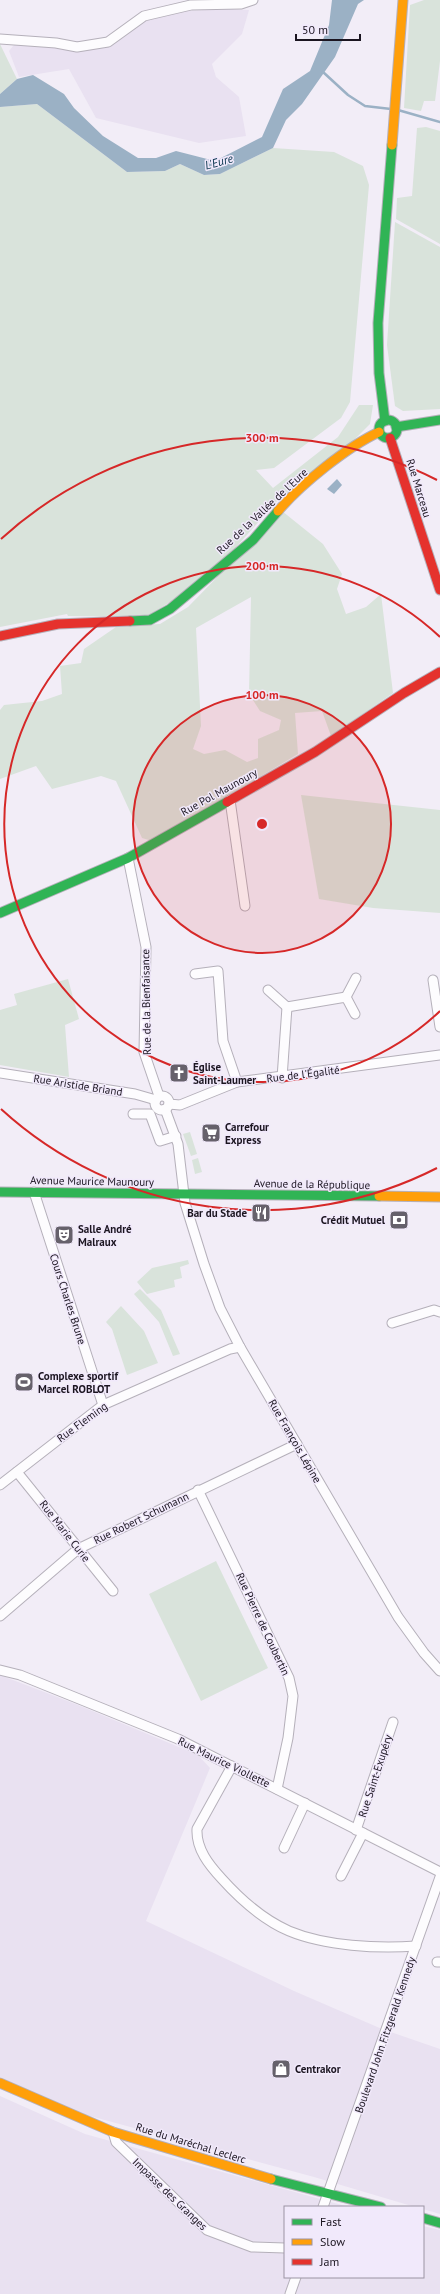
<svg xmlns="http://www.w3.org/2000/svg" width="440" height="2294" font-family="'PT Sans',sans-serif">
<rect width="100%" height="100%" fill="#f2edf7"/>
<g fill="#e9e1f1">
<path d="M229,9l20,1 -7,24 -30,30 4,13 23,20 7,39 -47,7 -103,-25 -27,-49 -50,8 -10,-26 5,-6h95l35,-27 39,-7z"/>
<path d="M0,1675l78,30 120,50 12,13 -64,153 148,70 88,38 58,20v165l-17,-5v-2h-8l-101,-30 -224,-61 -90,-39z"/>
<path d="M0,2096l85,38 264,73h-64v70h138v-51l17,4v64h-440z"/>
</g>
<g fill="#d9e3db" fill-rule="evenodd">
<path d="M424,0h16v61l-5,40h-11l-3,10 -17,-3 6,-103z"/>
<path d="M0,44l17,35 -17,15z"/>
<path d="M37,104l90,68 38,-1 15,-7 24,11 16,-1 53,-26 61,4 29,14 6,19 -19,217 -9,16 -67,50 -18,2 17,18 65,-51 21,-32h14l-3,19 -16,16 -76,60 -49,55 -51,42 -32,20 -78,-1 -1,-2 -67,13v-520z"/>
<path d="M426,127l14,4v113l-44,-25 1,-21 15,-2 5,-68z"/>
<path d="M395,222l45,25v162l-37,2 -8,-5 -8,-61z"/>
<path d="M282,511l41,33 19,30 -5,15 9,25 20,-7 15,-13 12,99 -62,43 -9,-25 -27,2 3,41 -146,87 -10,-3 -26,-57 -15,-5 -49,13 -16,-23 -36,13v-69l4,-5 38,-4 20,-7 -2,-28 21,-3 3,-14 32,-22 44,-3 28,-17zM251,597l-2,97 11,17 21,9 -2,10 -21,9v19l-11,4 -22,-12 -21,4 -11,-5 8,-23 -5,-98z"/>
<path d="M301,795l139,15v103l-67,-5 -54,-9z"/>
<path d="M68,979l11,40 -14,6 4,52 -69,-12v-55l17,-5 -3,-11z"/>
<path d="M190,1132l7,22 -6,2 -8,-22z"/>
<path d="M198,1158l4,14 -7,2 -3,-14z"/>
<path d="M188,1260l1,4 -9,3 2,11 -8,2 1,7 -28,7 -10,-12 15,-14z"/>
<path d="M140,1289l21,21 19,44 -7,2 -14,-34 -25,-28z"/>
<path d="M121,1306l23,25 14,32 -31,12 -15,-46 -6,-7z"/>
<path d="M216,1561l52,107 -67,33 -52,-107z"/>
</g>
<g fill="#9bb1c5">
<path d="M332,0h32l-6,4 -23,53 -33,47 -16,16 -13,28 -53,26 -16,1 -24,-11 -15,7 -38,1 -90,-68 -37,3v-13l17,-15 16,-4 31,19 10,14 29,28 35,22h18l20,-7 39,10 47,-24 21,-48 27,-18 19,-46z"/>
<path d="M337,479l5,6 -8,9 -7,-5z"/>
</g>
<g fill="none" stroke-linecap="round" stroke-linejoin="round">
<g stroke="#9bb1c5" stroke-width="2.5">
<path d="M323,72l25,23 17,11 26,3"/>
<path d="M398,110l42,12"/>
</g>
<defs>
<g id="street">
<path d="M0,39l56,4 21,4 31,-5 36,-26 47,-11 50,-1 12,-4"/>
<path d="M230,800l15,106"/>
<path d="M128,858l18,89 -2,105 15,44"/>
<path d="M195,974l23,-3 5,70 14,41"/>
<path d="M433,980l7,47"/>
<path d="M268,990l19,17"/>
<path d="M346,997l10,-19"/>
<path d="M0,1073l135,21 21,6"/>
<path d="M282,1078l5,-71 59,-10 9,17"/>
<circle cx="162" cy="1103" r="7"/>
<path d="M169,1104l11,1 57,-23 203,-27"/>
<path d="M165,1109l13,35 7,59 19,61 16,44 20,39 158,270 26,36 16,18"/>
<path d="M133,1114h17l10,27 16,-5"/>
<path d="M34,1192l69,213"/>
<path d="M392,1323l42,-13 6,2"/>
<path d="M17,1472l96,119"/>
<path d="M0,1485l103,-80 127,-56 10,-2"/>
<path d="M198,1490l91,188 4,18 -5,42 -11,51"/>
<path d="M0,1616l78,-67 219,-105"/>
<path d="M0,1670l20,5 158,64 262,133"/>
<path d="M232,1766l-35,63c-1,20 12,36 25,50 18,20 42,41 67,52 36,15 89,18 127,15"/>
<path d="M356,1830l37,-108"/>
<path d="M284,1848l21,-45"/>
<path d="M341,1876l22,-43"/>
<path d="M437,1962h3"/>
<path d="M113,2132l3,10 91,88 45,17 33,1"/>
<path d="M323,2207l117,-330"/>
<path d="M290,2294l6,-17"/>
</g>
<g id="fast">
<circle cx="388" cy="429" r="9"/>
<path d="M385,421l-6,-48 -1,-50 14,-178"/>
<path d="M396,427l44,-7"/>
<path d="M130,621l20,-1 20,-11 83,-69 25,-29"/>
<path d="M0,913l128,-55 99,-56"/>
<path d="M0,1192l379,4"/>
<path d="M271,2179l110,28"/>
<path d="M423,2218l17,5"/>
</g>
<g id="slow">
<path d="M392,145l11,-145"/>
<path d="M278,511c23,-27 69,-64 101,-79"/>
<path d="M379,1196l61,1"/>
<path d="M0,2083l113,49 158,47"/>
</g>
<g id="jam">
<path d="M390,438l50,152"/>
<path d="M0,636l58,-12 72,-3"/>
<path d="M227,802l88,-50 89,-59 36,-21"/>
</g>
</defs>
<use href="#street" stroke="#b5b0ba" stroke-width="11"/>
<use href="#fast" stroke="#b5b0ba" stroke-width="11"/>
<use href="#slow" stroke="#b5b0ba" stroke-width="11"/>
<use href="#jam" stroke="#b5b0ba" stroke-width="11"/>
<use href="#street" stroke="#fdfcfe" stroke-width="9"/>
<use href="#fast" stroke="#30b455" stroke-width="9"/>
<use href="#slow" stroke="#ff9f0a" stroke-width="9"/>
<use href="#jam" stroke="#e5322d" stroke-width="9"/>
</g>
<circle cx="262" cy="824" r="129" fill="#d62828" fill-opacity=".12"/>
<g fill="none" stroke="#d62828" stroke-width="2">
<circle cx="262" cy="824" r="129"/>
<path d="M440 1011A258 258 0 1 1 440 637"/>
<path d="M437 1168A386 386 0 0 1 1 1109M1 539A386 386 0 0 1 437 480"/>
</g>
<defs>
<symbol id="church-square" viewBox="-11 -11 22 22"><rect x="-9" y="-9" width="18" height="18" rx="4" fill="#66616b" stroke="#f1e9fb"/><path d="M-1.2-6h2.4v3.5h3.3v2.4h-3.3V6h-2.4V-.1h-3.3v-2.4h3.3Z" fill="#fff"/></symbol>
<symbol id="supermarket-square" viewBox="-11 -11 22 22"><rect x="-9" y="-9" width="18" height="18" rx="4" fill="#66616b" stroke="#f1e9fb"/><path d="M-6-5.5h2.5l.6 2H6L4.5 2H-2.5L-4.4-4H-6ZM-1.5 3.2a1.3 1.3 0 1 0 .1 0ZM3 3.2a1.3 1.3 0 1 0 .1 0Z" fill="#fff"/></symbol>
<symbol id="restaurant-square" viewBox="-11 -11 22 22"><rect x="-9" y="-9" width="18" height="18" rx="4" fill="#66616b" stroke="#f1e9fb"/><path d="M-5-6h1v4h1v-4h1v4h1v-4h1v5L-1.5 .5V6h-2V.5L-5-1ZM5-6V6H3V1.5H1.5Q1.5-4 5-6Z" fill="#fff"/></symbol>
<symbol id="bank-square" viewBox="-11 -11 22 22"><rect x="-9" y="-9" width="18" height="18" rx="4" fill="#66616b" stroke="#f1e9fb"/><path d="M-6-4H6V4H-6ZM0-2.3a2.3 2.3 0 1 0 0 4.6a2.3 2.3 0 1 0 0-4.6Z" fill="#fff"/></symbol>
<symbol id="theatre-square" viewBox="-11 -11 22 22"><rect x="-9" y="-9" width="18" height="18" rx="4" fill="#66616b" stroke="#f1e9fb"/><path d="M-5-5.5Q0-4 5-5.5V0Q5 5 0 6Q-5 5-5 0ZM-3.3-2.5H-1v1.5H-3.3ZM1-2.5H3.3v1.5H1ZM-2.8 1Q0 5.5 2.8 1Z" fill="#fff"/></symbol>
<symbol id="stadium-square" viewBox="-11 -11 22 22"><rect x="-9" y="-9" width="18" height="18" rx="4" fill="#66616b" stroke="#f1e9fb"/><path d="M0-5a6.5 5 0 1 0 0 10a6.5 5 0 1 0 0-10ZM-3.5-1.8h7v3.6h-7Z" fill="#fff"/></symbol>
<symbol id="shop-square" viewBox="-11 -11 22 22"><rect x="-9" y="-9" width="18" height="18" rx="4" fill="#66616b" stroke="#f1e9fb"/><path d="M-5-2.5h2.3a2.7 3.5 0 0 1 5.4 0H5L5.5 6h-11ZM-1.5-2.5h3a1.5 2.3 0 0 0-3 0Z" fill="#fff"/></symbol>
</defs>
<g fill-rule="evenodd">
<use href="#church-square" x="168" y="1062" width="22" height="22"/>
<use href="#supermarket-square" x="200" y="1122" width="22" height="22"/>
<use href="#restaurant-square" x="250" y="1202" width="22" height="22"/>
<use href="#bank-square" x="388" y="1209" width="22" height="22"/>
<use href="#theatre-square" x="53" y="1224" width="22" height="22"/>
<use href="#stadium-square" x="13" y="1371" width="22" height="22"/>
<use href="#shop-square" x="270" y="2058" width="22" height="22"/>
</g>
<g text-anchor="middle" stroke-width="3" stroke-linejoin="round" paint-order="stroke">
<g font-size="11" fill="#1b1520" stroke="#f1e9fb">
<text transform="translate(419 488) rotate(73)" y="4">Rue Marceau</text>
<text transform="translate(262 511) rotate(-43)" y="4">Rue de la Vallée de l'Eure</text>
<text transform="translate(219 792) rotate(-29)" y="4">Rue Pol Maunoury</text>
<text transform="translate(146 1002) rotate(-91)" y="4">Rue de la Bienfaisance</text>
<text transform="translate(303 1074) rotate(-7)" y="4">Rue de l'Égalité</text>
<text transform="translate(78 1085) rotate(9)" y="4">Rue Aristide Briand</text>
<text transform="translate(92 1181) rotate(1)" y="4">Avenue Maurice Maunoury</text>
<text transform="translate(312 1184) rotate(1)" y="4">Avenue de la République</text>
<text transform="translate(68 1299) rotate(72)" y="4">Cours Charles Brune</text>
<text transform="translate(82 1422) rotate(-36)" y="4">Rue Fleming</text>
<text transform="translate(295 1441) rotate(60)" y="4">Rue François Lépine</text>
<text transform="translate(141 1518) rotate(-26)" y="4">Rue Robert Schumann</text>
<text transform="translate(65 1531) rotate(52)" y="4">Rue Marie Curie</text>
<text transform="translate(263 1624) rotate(65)" y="4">Rue Pierre de Coubertin</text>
<text transform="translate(224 1762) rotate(26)" y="4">Rue Maurice Viollette</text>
<text transform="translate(375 1776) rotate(-72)" y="4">Rue Saint-Exupéry</text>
<text transform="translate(385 2035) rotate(-71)" y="4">Boulevard John Fitzgerald Kennedy</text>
<text transform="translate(191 2143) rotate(17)" y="4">Rue du Maréchal Leclerc</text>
<text transform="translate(170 2194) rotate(44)" y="4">Impasse des Granges</text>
</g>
<g font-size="11" font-weight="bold" fill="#1b1520" stroke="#f1e9fb" text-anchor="start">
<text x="193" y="1071">Église<tspan x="193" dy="13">Saint-Laumer</tspan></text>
<text x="225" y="1131">Carrefour<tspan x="225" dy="13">Express</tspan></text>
<text x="247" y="1217" text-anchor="end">Bar du Stade</text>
<text x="385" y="1224" text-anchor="end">Crédit Mutuel</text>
<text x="78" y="1233">Salle André<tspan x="78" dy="13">Malraux</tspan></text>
<text x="38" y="1380">Complexe sportif<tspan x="38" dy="13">Marcel ROBLOT</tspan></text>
<text x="295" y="2073">Centrakor</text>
</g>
<g font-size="12" font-style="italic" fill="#06324c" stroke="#f1e9fb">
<text transform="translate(219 162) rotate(-16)" y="4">L'Eure</text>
</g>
</g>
<circle cx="262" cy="824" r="6" fill="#d62828" stroke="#f1e9fb" stroke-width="2"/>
<g font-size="12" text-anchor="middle" font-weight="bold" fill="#d62828" stroke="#f1e9fb" stroke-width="3" stroke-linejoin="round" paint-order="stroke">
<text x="262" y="442">300 m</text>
<text x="262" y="570">200 m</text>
<text x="262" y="699">100 m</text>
</g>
<rect x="284" y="2206" width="140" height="72" fill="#f1e9fb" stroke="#9b94a3"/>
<rect x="292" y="2219" width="20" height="6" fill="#30b455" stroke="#9b94a3"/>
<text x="320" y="2226" font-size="12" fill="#1b1520">Fast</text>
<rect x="292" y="2239" width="20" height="6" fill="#ff9f0a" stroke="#9b94a3"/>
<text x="320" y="2246" font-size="12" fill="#1b1520">Slow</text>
<rect x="292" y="2259" width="20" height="6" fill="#e5322d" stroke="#9b94a3"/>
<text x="320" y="2266" font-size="12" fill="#1b1520">Jam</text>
<path d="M296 34v6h64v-6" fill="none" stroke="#1b1520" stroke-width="2"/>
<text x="302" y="34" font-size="12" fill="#1b1520" stroke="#f1e9fb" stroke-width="3" paint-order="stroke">50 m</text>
</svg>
